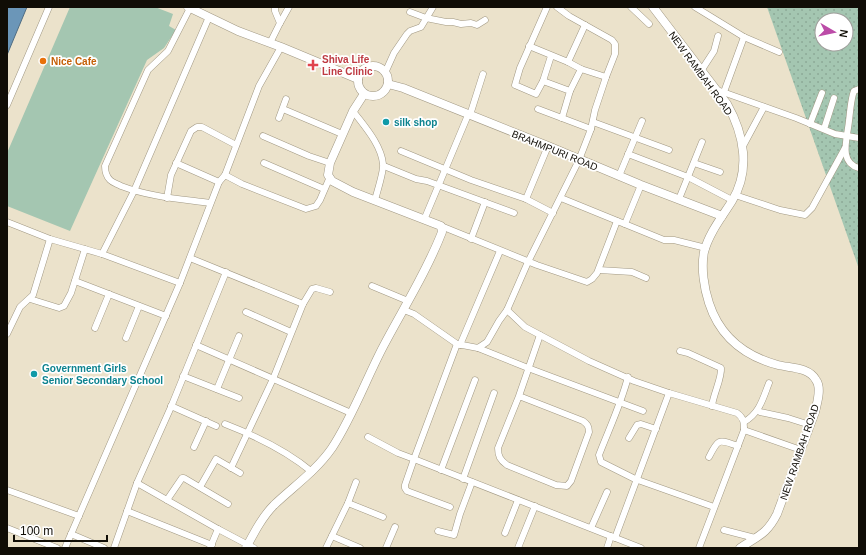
<svg xmlns="http://www.w3.org/2000/svg" width="866" height="555" font-family="Arial,sans-serif">
<defs>
<pattern id="grass-dots" width="8" height="8" patternUnits="userSpaceOnUse"><rect width="8" height="8" fill="#a4c6b1"/><path d="M2 2h.1M6 6h.1" fill="none" stroke="#8ca997" stroke-width="1.8" stroke-linecap="round"/></pattern>
</defs>
<rect width="100%" height="100%" fill="#ebe2cb"/>
<path fill="url(#grass-dots)" fill-rule="evenodd" d="M767,7h92v262zM822,20h24v24h-24z"/>
<path fill="#a4c6b1" d="M70,7h85l18,7 -4,12 7,4 -12,18 -17,12 -77,171 -63,-25v-53z"/>
<path fill="#6b96b8" stroke="#506d83" d="M7,7h20l-20,48z"/>
<g fill="none" stroke-linecap="round" stroke-linejoin="round">
<defs>
<g id="minor">
<path d="M547,7l-27,61 -5,17 21,9 7,-13 8,-25"/>
<path d="M557,7l12,9 43,24 3,4v10l-9,23 -11,33 -4,19"/>
<path d="M631,7l18,17"/>
<path d="M695,7l49,30 35,15"/>
<path d="M190,8l-22,43 -20,19 -43,96c0,6 1,10 5,14 3,3 8,4 11,6 29,11 60,13 89,17"/>
<path d="M410,12l16,6 20,4h7l8,2 10,-1 6,2 8,-5"/>
<path d="M280,23l9,-16"/>
<path d="M270,43l10,-20 -5,-12v-4"/>
<path d="M529,46l39,16 17,-37"/>
<path d="M568,62l13,7 -11,22"/>
<path d="M581,69l25,8"/>
<path d="M701,71l13,-20 4,-15"/>
<path d="M385,73l9,-20 13,-19 3,-3 11,-4 12,-20"/>
<path d="M543,81l27,10 -8,27"/>
<path d="M859,89l-5,2 -1,3c-3,11 -3,22 -5,34 -2,14 -8,35 11,40"/>
<path d="M717,90l79,28 39,16 24,4"/>
<path d="M724,92l20,-55"/>
<path d="M7,105l42,-98"/>
<path d="M283,109l59,25"/>
<path d="M353,111c11,15 28,33 30,53 1,7 -6,28 -8,36"/>
<path d="M470,115l13,-41"/>
<path d="M279,118l7,-19"/>
<path d="M593,122l76,28"/>
<path d="M810,124l12,-31"/>
<path d="M824,129l10,-31"/>
<path d="M263,136l46,20 21,7"/>
<path d="M743,146l21,-39"/>
<path d="M401,151l70,29 55,19 27,14"/>
<path d="M628,154l60,23 44,23"/>
<path d="M176,163l43,19"/>
<path d="M264,163l60,26"/>
<path d="M694,163l26,9"/>
<path d="M384,166l32,13 11,2 87,32"/>
<path d="M225,175l34,-89 22,-39"/>
<path d="M619,176l23,-55"/>
<path d="M735,195l45,15 25,5 7,-7 33,-60"/>
<path d="M167,198l4,-23 20,-44 6,-4h5l34,18"/>
<path d="M561,198l103,42h10l32,8"/>
<path d="M526,199l22,-53"/>
<path d="M679,199l23,-57"/>
<path d="M424,220l44,-105"/>
<path d="M7,222l43,17 52,15 78,29"/>
<path d="M625,224l16,-39"/>
<path d="M441,226l96,39 50,17 5,-3 5,-6 20,-52"/>
<path d="M471,239l14,-37"/>
<path d="M102,254l32,-63 75,-174"/>
<path d="M190,258l113,46"/>
<path d="M599,270l33,2 14,6"/>
<path d="M75,281l91,35"/>
<path d="M372,286l36,15"/>
<path d="M30,299l29,9 5,-2 7,-13 14,-44"/>
<path d="M404,310l10,4 43,30 21,4 9,-6 12,-21 8,-11 21,-48 51,-102 12,-31 -53,-20"/>
<path d="M507,310l18,17 64,34 45,20 35,12 68,20c7,5 7,10 7,17l-45,118"/>
<path d="M246,312l45,20"/>
<path d="M95,328l14,-34"/>
<path d="M7,334l13,-27 13,-12 17,-56"/>
<path d="M126,338l13,-32"/>
<path d="M457,344l-43,115 227,89"/>
<path d="M196,345l155,68"/>
<path d="M460,345l40,-94"/>
<path d="M478,348l50,20 115,43"/>
<path d="M680,351l8,2 33,15c1,10 -8,27 -9,38"/>
<path d="M183,376l56,22"/>
<path d="M628,377c-7,27 -19,52 -29,78l2,7 34,17 79,28"/>
<path d="M217,389l22,-53"/>
<path d="M519,396l-21,52c0,8 2,12 9,17l49,20 11,1 4,-5 18,-49c0,-6 -2,-8 -6,-11l-64,-25 21,-61"/>
<path d="M171,406l45,20"/>
<path d="M760,412l28,6 22,7"/>
<path d="M744,422c16,-9 19,-24 25,-39"/>
<path d="M225,424c31,12 61,26 87,48"/>
<path d="M744,430l57,20"/>
<path d="M368,437l30,16 16,6 -9,26v3l2,3 43,16"/>
<path d="M629,438l8,-13 4,-1 15,5"/>
<path d="M194,447l12,-26"/>
<path d="M709,457c10,-20 10,-17 29,-11"/>
<path d="M231,468l42,-89 30,-75 9,-15 4,-1 14,4"/>
<path d="M441,470l34,-90"/>
<path d="M463,479l31,-86"/>
<path d="M137,483l81,46 36,19"/>
<path d="M200,487l16,-28 24,14"/>
<path d="M7,490l72,26"/>
<path d="M167,500l15,-22h2l44,26"/>
<path d="M348,503l35,14"/>
<path d="M127,511l85,34"/>
<path d="M7,528l50,20"/>
<path d="M591,528l16,-36"/>
<path d="M724,530l31,8"/>
<path d="M438,531l16,4 6,-21 12,-32"/>
<path d="M505,533l13,-33"/>
<path d="M71,534l33,14"/>
<path d="M332,536l28,12"/>
<path d="M615,538l54,-145"/>
<path d="M65,548l115,-265 39,-101 6,-7 17,9 64,25 10,-3 4,-6 10,-23"/>
<path d="M114,548l23,-65 34,-76 55,-135"/>
<path d="M210,548l8,-19"/>
<path d="M326,548l22,-45 8,-21"/>
<path d="M386,548l9,-21"/>
<path d="M518,548l17,-42"/>
<path d="M607,548l4,-12"/>
</g>
<g id="tertiary">
<path d="M188,7l50,24 43,16 77,32"/>
<path d="M653,7l74,97c17,30 24,66 5,97 -10,16 -23,32 -28,51 -3,16 0,36 5,51 11,34 35,53 69,62 12,3 31,2 38,15 6,8 1,23 -1,32l-38,102c-10,20 -19,22 -37,34"/>
<circle cx="373" cy="81" r="15"/>
<path d="M388,84l15,4 145,58 93,39 81,31"/>
<path d="M246,548c8,-15 16,-31 28,-43 20,-19 42,-34 58,-57 21,-32 34,-69 52,-103 19,-36 43,-74 58,-113l-1,-6 -88,-34 -21,-11 -4,-6 2,-12 23,-52 11,-17"/>
</g>
</defs>
<use href="#minor" stroke="#a19883" stroke-width="7"/>
<use href="#tertiary" stroke="#a19883" stroke-width="9"/>
<use href="#minor" stroke="#fff" stroke-width="6"/>
<use href="#tertiary" stroke="#fff" stroke-width="8"/>
</g>
<circle fill="#e8710a" stroke="#fff" stroke-width="1.5" cx="43" cy="61" r="4"/>
<path fill="#e0444e" stroke="#fff" stroke-width="1.5" d="M311 59h4v4h4v4h-4v4h-4v-4h-4v-4h4z"/>
<g fill="#0f9aa8" stroke="#fff" stroke-width="1.5">
<circle cx="386" cy="122" r="4"/>
<circle cx="34" cy="374" r="4"/>
</g>
<g text-anchor="middle" stroke-width="3.5" stroke-linejoin="round" paint-order="stroke">
<g font-size="10" font-weight="bold" fill="#be3a42" stroke="#fff" text-anchor="start">
<text x="322" y="63">Shiva Life<tspan x="322" dy="12">Line Clinic</tspan></text>
</g>
<g font-size="10" font-weight="bold" fill="#c56008" stroke="#fff" text-anchor="start">
<text x="51" y="65">Nice Cafe</text>
</g>
<g font-size="10" fill="#100d06" stroke="#fff">
<text transform="translate(701 73) rotate(54)" y="4">NEW RAMBAH ROAD</text>
<text transform="translate(555 150) rotate(22)" y="4">BRAHMPURI ROAD</text>
<text transform="translate(799 452) rotate(-71)" y="4">NEW RAMBAH ROAD</text>
</g>
<g font-size="10" font-weight="bold" fill="#0d838f" stroke="#fff" text-anchor="start">
<text x="394" y="126">silk shop</text>
<text x="42" y="372">Government Girls<tspan x="42" dy="12">Senior Secondary School</tspan></text>
</g>
</g>
<rect width="866" height="555" fill="none" stroke="#100d06" stroke-width="16"/>
<g transform="translate(834 32) rotate(99)"><circle r="19" fill="#ffffff" stroke="#9f9e9b"/>
<path d="M0-3L7 15L0 10L-7 15Z" fill="#bc4ca8"/>
<text y="-6" font-size="11" font-weight="bold" text-anchor="middle" fill="#100d06">N</text>
</g>
<path d="M14 535v6h93v-6" fill="none" stroke="#100d06" stroke-width="2"/>
<text x="20" y="535" font-size="12" fill="#100d06" stroke="#ffffff" stroke-width="3" paint-order="stroke">100 m</text>
</svg>
